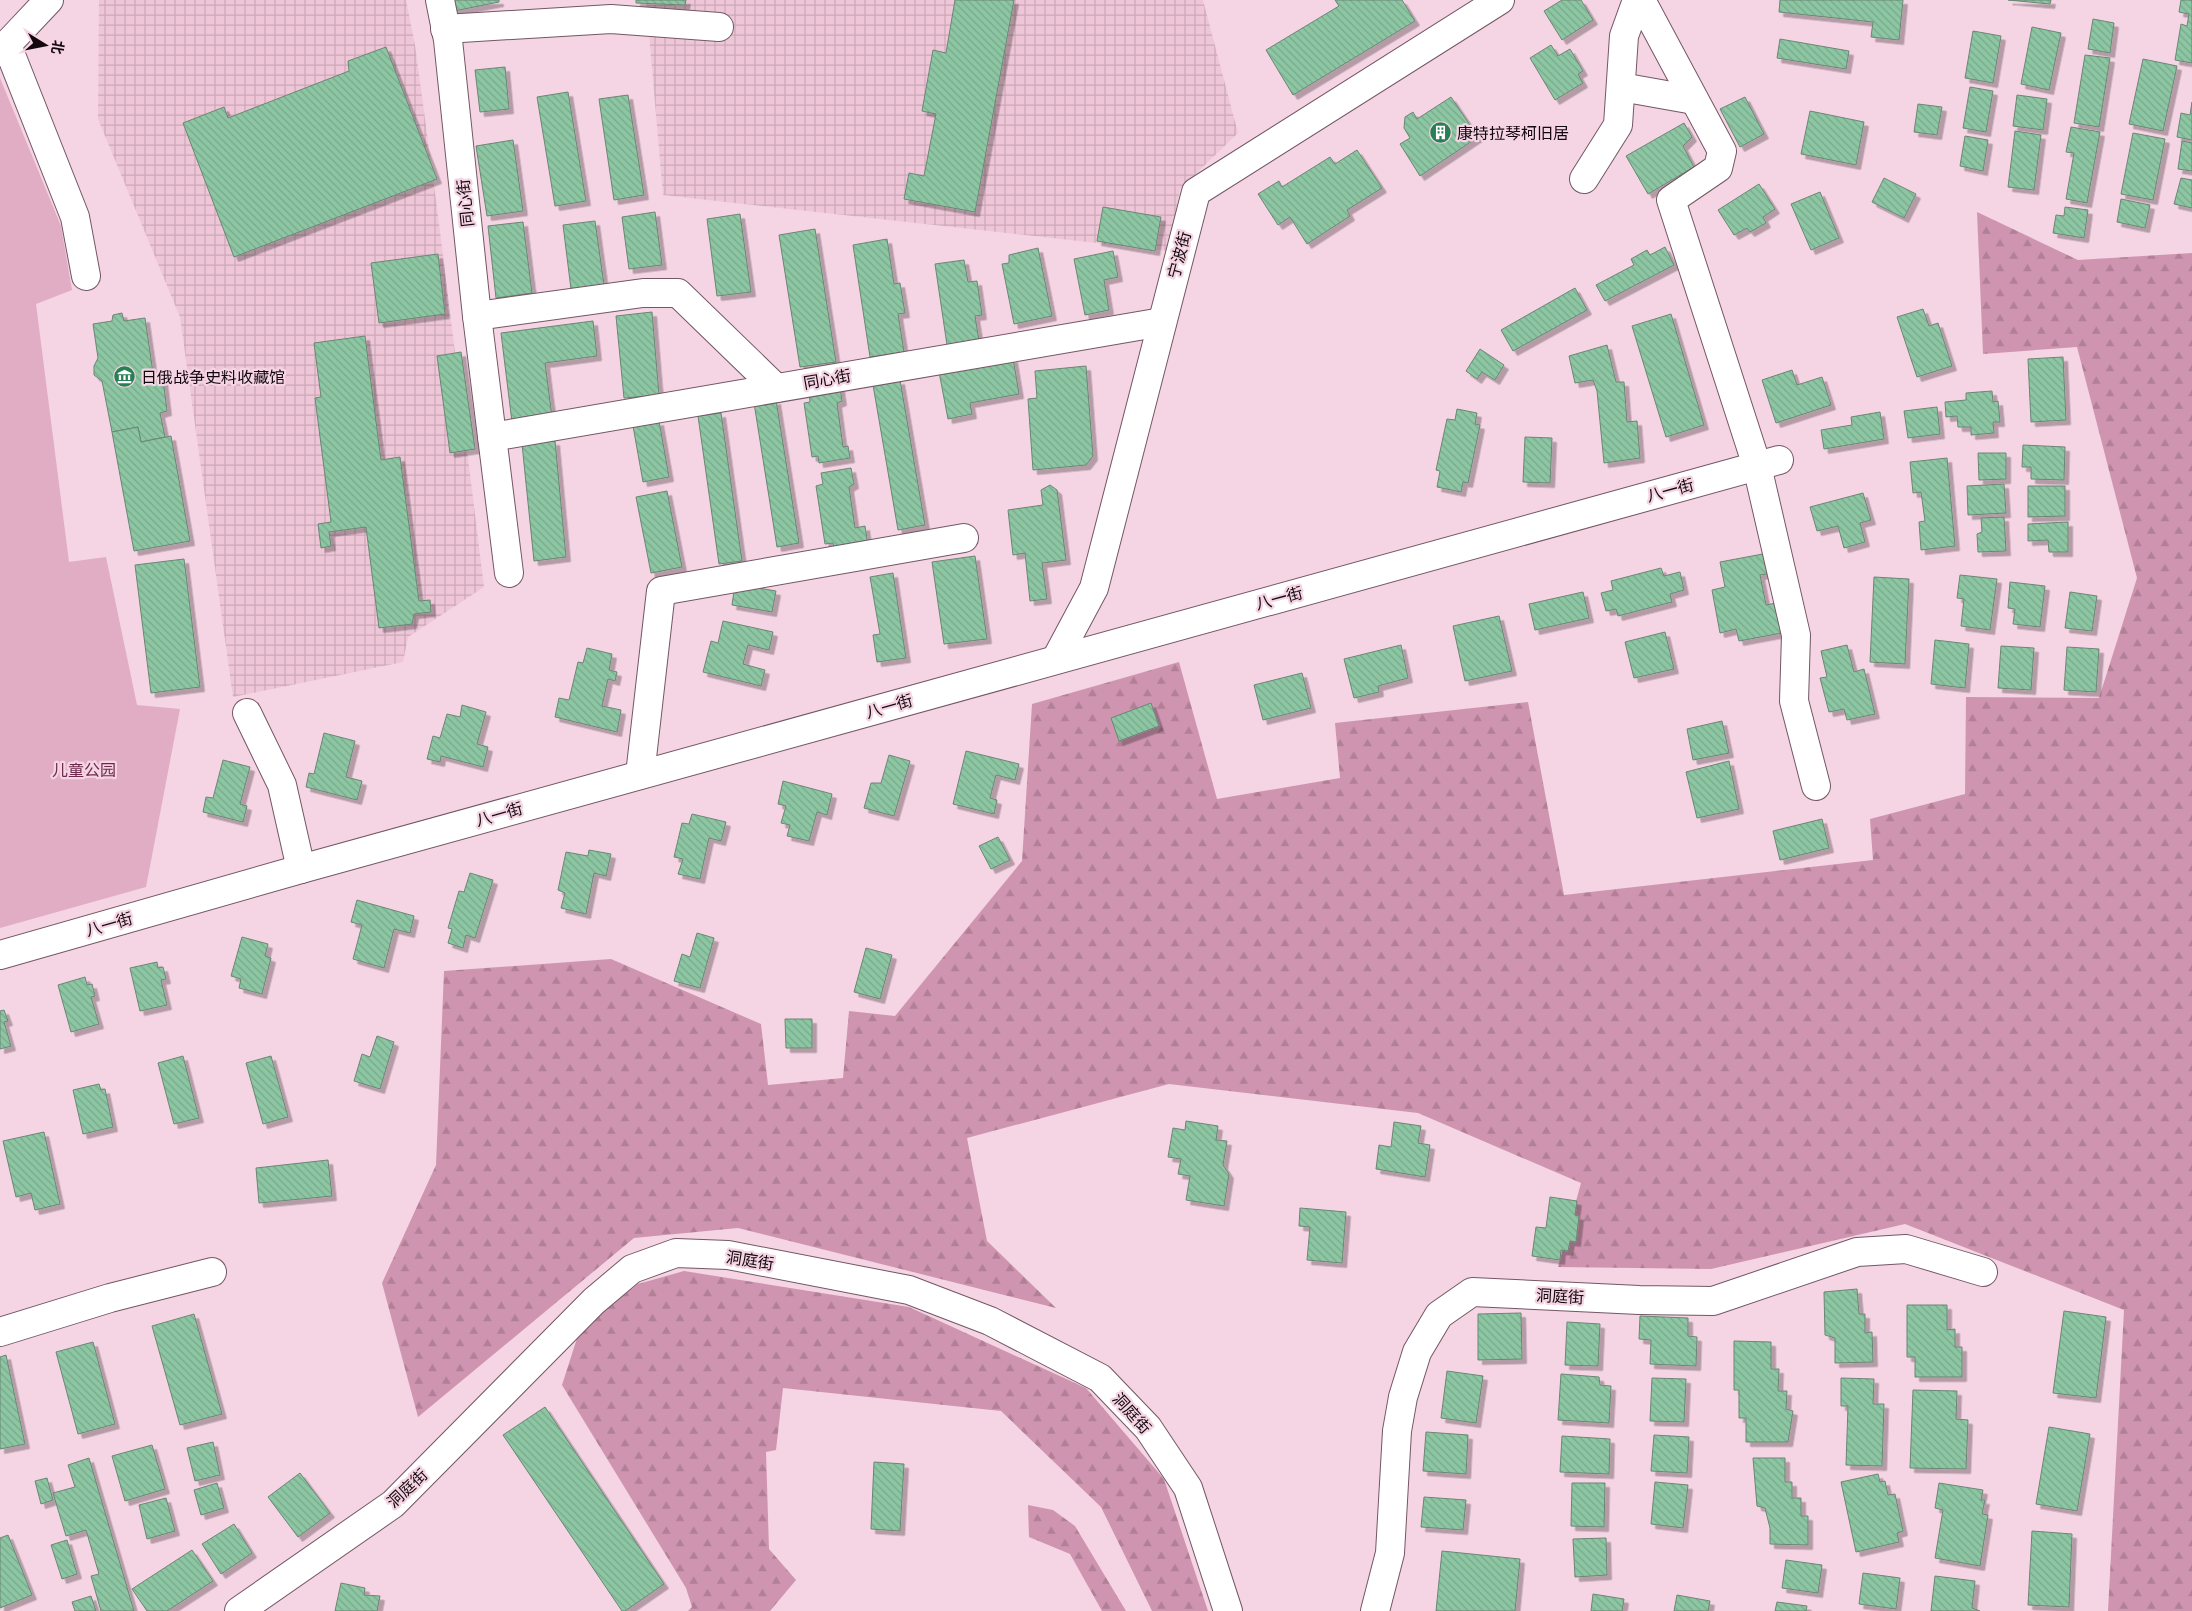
<svg xmlns="http://www.w3.org/2000/svg" width="2192" height="1611" font-family="Inter,'Noto Sans SC',sans-serif">
<defs>
<pattern id="industrial-grid" width="8" height="8" patternUnits="userSpaceOnUse" patternTransform="scale(1.25)"><rect width="8" height="8" fill="#eec6d7"/><path d="M0 4h8M4 0v8" fill="none" stroke="#cba9b7"/></pattern>
<pattern id="forest-firs" width="22" height="20" patternUnits="userSpaceOnUse" patternTransform="scale(1.25)"><rect width="22" height="20" fill="#cf95b0"/><path d="M5 1l3.5 6h-7zM16 11l3.5 6h-7z" fill="#b17f96"/></pattern>
<pattern id="building-back-hatch" width="6" height="6" patternUnits="userSpaceOnUse" patternTransform="scale(1.25)"><rect width="6" height="6" fill="#8cc6a3"/><path d="M-1 5l2 2M0 0l6 6M5-1l2 2" fill="none" stroke="#78a98b"/></pattern>
<filter id="shadow"><feDropShadow dx="4.5" dy="4.5" stdDeviation="0" flood-color="#0004"/></filter>
</defs>
<rect width="100%" height="100%" fill="#f5d4e3"/>
<g fill="url(#industrial-grid)">
<path d="M99,0h307l9,45 23,170 46,372 -76,50 -5,25 -170,35 -53,-380 -82,-198z"/>
<path d="M646,0h557l35,133 -58,56 -11,62 -506,-56z"/>
</g>
<path fill="#e0adc4" d="M0,78l61,148 11,64 -36,14 33,258 37,-5 31,148 43,4 -34,178 -146,41z"/>
<g fill="url(#forest-firs)">
<path d="M1977,212l101,48 114,-7v1358h-84l16,-301 -219,-86 -194,45 -153,-2 23,-84 -163,-70 -249,-29 -202,54 20,103 69,67 -318,-80 -104,10 -216,179 -36,-134 54,-118 8,-194 167,-12 150,65 7,61 75,-7 6,-67 46,5 127,-155 10,-157 147,-42 38,137 123,-21 -5,-55 193,-21 36,193 309,-35 -3,-41 95,-25 1,-97 133,1 38,-120 -60,-231 -94,7z"/>
<path d="M684,1271l225,36 177,81 78,91 44,132h-56l-51,-104 -100,-96 -218,-23 -7,62 -10,2 3,97 27,31 -26,31h-82l4,-4 -6,-19 -124,-203 18,-56 58,-45z"/>
<path d="M1028,1505l25,5 22,16 51,85h-24l-32,-57 -41,-17z"/>
</g>
<g fill="url(#building-back-hatch)" stroke="#6b8675" filter="url(#shadow)">
<path d="M452,0h47v2l-45,9z"/>
<path d="M636,0h50l-1,5 -49,-2z"/>
<path d="M955,0h59l-39,212 -71,-13 5,-26 15,3 12,-62 -14,-3 11,-61 13,3z"/>
<path d="M1335,0h67l13,21 -122,74 -27,-45 73,-44z"/>
<path d="M1562,0h19l12,20 -31,20 -18,-29z"/>
<path d="M1780,0h123l-4,40 -28,-3 2,-15 -94,-10z"/>
<path d="M2008,0h43l-1,4z"/>
<path d="M2181,0h11v63l-17,-3 6,-36 6,2 2,-12 -10,-2z"/>
<path d="M2093,19l21,4 -4,30 -22,-4z"/>
<path d="M2032,27l29,6 -12,57 -28,-6z"/>
<path d="M1973,31l28,5 -8,47 -28,-5z"/>
<path d="M1780,39l69,12 -3,18 -69,-11z"/>
<path d="M1551,45l7,11 12,-7 13,22 -5,3 5,9 -28,17 -25,-42z"/>
<path d="M386,47l51,132 -203,78 -51,-134 41,-16 4,11 121,-47 -1,-10z"/>
<path d="M2085,55l25,3 -11,69 -25,-4z"/>
<path d="M2143,59l34,7 -14,65 -34,-7z"/>
<path d="M505,67l4,42 -29,3 -5,-42z"/>
<path d="M1970,87l23,4 -7,41 -23,-4z"/>
<path d="M568,92l18,109 -31,5 -18,-109z"/>
<path d="M628,95l16,100 -30,5 -15,-101z"/>
<path d="M2017,95l30,4 -4,31 -30,-4z"/>
<path d="M1451,97l27,40 -58,39 -20,-32 10,-6 -6,-10 1,-11 8,-5 4,7z"/>
<path d="M1745,97l19,37 -24,13 -20,-38z"/>
<path d="M2192,102v38l-15,-3 4,-24 9,2z"/>
<path d="M1918,104l24,3 -5,28 -23,-3z"/>
<path d="M1810,111l54,11 -8,43 -55,-11z"/>
<path d="M1684,123l8,14 -9,9 11,21 -46,27 -22,-38z"/>
<path d="M2071,127l29,5 -13,71 -21,-4 8,-46 -8,-1z"/>
<path d="M2015,131l26,4 -7,55 -26,-3z"/>
<path d="M2133,133l32,6 -12,61 -32,-6z"/>
<path d="M1965,136l23,4 -5,31 -23,-5z"/>
<path d="M513,140l10,71 -36,5 -11,-70z"/>
<path d="M2182,141l10,2v28l-14,-2z"/>
<path d="M1357,150l25,38 -35,22 3,6 -43,28 -17,-27 -12,8 -20,-31 21,-13 3,6 48,-30 5,7z"/>
<path d="M1884,178l32,16 -12,24 -32,-16z"/>
<path d="M2181,178l11,2v28l-18,-4z"/>
<path d="M1759,184l16,25 -12,8 3,6 -16,9 -3,-4 -13,7 -16,-25z"/>
<path d="M1820,192l19,46 -28,12 -20,-46z"/>
<path d="M2121,199l29,6 -5,23 -28,-6z"/>
<path d="M1103,207l58,10 -6,34 -58,-10z"/>
<path d="M2065,207l23,3 -4,28 -31,-5 3,-18 8,1z"/>
<path d="M655,212l7,53 -33,4 -7,-52z"/>
<path d="M740,214l11,78 -34,4 -10,-77z"/>
<path d="M595,221l9,64 -33,4 -8,-64z"/>
<path d="M523,222l9,71 -36,5 -8,-72z"/>
<path d="M815,229l21,133 -36,5 -21,-132z"/>
<path d="M887,239l7,45 6,-1 5,30 -7,1 6,38 -34,5 -17,-112z"/>
<path d="M1665,247l9,18 -69,36 -9,-16 38,-20 -3,-6 16,-9 3,5z"/>
<path d="M1038,248l14,68 -38,8 -12,-60 7,-1v-8z"/>
<path d="M1113,251l5,26 -14,3 5,30 -24,5 -11,-56z"/>
<path d="M438,254l7,60 -66,9 -8,-60z"/>
<path d="M964,260l4,22 9,-1 5,34 -7,1 4,25 -32,4 -12,-81z"/>
<path d="M1575,288l12,22 -74,41 -12,-21z"/>
<path d="M1923,309l6,17 9,-3 14,43 -35,11 -20,-60z"/>
<path d="M652,312l7,83 -35,3 -8,-82z"/>
<path d="M122,313l2,8 21,-3 9,62 9,-1 4,32 -7,2 5,24 -24,5 -3,-15 -26,5 -10,-51 -8,-6v-9l4,-8 -5,-34 19,-3 1,-6z"/>
<path d="M1671,314l33,111 -38,12 -34,-111z"/>
<path d="M593,321l4,35 -52,7 7,54 -40,5 -11,-89z"/>
<path d="M365,336l16,124 19,-3 19,144 11,-1 1,12 -17,2 -2,10 -33,4 -13,-101 -37,5 2,14 -10,2 -3,-24 13,-2 -16,-124 6,-1 -7,-54z"/>
<path d="M1607,345l9,37h8l3,40 10,-1 3,37 -36,5 -7,-72 -4,-11 -18,3 -6,-27z"/>
<path d="M1480,349l24,16 -9,15 -13,-8 -5,7 -11,-8z"/>
<path d="M461,352l14,97 -25,4 -13,-97z"/>
<path d="M2063,357l3,63 -35,2 -3,-63z"/>
<path d="M1013,358l6,36 -49,9 2,11 -24,5 -9,-47z"/>
<path d="M1086,366l7,90 -7,9 -53,5 -5,-71 9,-1 -2,-27z"/>
<path d="M1792,370l5,15 25,-8 9,28 -55,18 -14,-43z"/>
<path d="M900,380l25,145 -27,5 -25,-145z"/>
<path d="M840,387l2,14 -5,2 6,44 5,-1 2,12 -31,5 -1,-7 -6,1 -8,-54 6,-1 -1,-10z"/>
<path d="M1992,391l1,11 5,-1 2,21h-7l1,11 -23,2v-8h-13l-1,-11 -11,1 -1,-15 21,-2v-7z"/>
<path d="M776,400l23,143 -22,4 -23,-144z"/>
<path d="M1937,407l3,27 -32,4 -4,-27z"/>
<path d="M1457,409l20,4 -2,11 5,1 -12,58 -5,-1 -2,10 -24,-5 3,-16 -4,-1 11,-51 8,1z"/>
<path d="M1880,412l4,27 -60,10 -3,-19 31,-5 -1,-8z"/>
<path d="M721,413l21,148 -23,3 -21,-148z"/>
<path d="M659,421l10,56 -26,5 -10,-56z"/>
<path d="M138,427l3,15 30,-6 19,105 -56,10 -22,-119z"/>
<path d="M1525,437l27,1 -2,45 -27,-1z"/>
<path d="M555,441l11,116 -32,4 -12,-117z"/>
<path d="M2023,445l42,2 -1,33 -33,-1v-12h-9z"/>
<path d="M1978,453h28v26l-27,1z"/>
<path d="M1947,458l8,88 -34,4 -2,-28 6,-1 -4,-29 -8,1 -3,-31z"/>
<path d="M851,468l3,16 -5,3 6,41 10,-2 3,20 -34,5 -1,-8 -8,1 -9,-58 7,-2 -2,-11z"/>
<path d="M2004,484l2,29 -38,2 -1,-29z"/>
<path d="M1050,485l7,5 9,70 -24,3 5,36 -17,2 -5,-48 -12,2 -5,-45 35,-5 -2,-15z"/>
<path d="M2028,486h37v30l-37,1z"/>
<path d="M667,491l15,76 -31,6 -15,-76z"/>
<path d="M1863,493l8,27 -11,3 5,19 -21,6 -6,-22 -21,5 -7,-24z"/>
<path d="M2004,517l2,34 -28,1 -1,-18 5,-2 -1,-14z"/>
<path d="M2068,522v30h-19l-1,-12 -20,1v-17z"/>
<path d="M1768,553l4,20 -12,2 6,30 15,-3 6,30 -48,9 -3,-12 -16,4 -8,-43 13,-3 -5,-25z"/>
<path d="M975,556l12,83 -43,5 -12,-82z"/>
<path d="M184,559l16,128 -49,6 -16,-128z"/>
<path d="M1661,568l3,8 16,-4 4,18 -14,4 2,8 -54,14 -2,-7 -10,2 -5,-18 12,-3 -2,-9z"/>
<path d="M893,573l13,85 -29,4 -4,-27 7,-1 -10,-57z"/>
<path d="M1960,575l37,4 -7,51 -29,-4 3,-27 -7,-1z"/>
<path d="M1874,577l35,2 -4,85 -35,-2z"/>
<path d="M2010,582l35,4 -5,41 -27,-3 2,-15 -7,-1z"/>
<path d="M735,584l41,7 -4,21 -40,-7z"/>
<path d="M1583,592l6,26 -54,12 -6,-26z"/>
<path d="M2070,592l27,4 -5,35 -27,-3z"/>
<path d="M1499,616l13,55 -47,10 -12,-55z"/>
<path d="M723,621l50,11 -4,18 -21,-5 -5,19 22,6 -4,16 -58,-14 8,-31 7,2z"/>
<path d="M1665,632l9,37 -40,9 -9,-36z"/>
<path d="M1935,640l34,4 -4,44 -34,-4z"/>
<path d="M1401,645l7,33 -30,8 1,6 -25,6 -10,-39z"/>
<path d="M1847,645l7,27 10,-3 11,45 -28,6 -3,-11 -15,3 -9,-34 7,-1 -6,-26z"/>
<path d="M2001,646l33,2 -3,42 -33,-2z"/>
<path d="M2067,647l32,2 -3,43 -32,-2z"/>
<path d="M587,648l25,6 -3,16 8,2 -2,9 -7,-2 -6,27 19,4 -4,22 -62,-15 4,-19 10,2 9,-38 5,1z"/>
<path d="M1302,673l9,35 -48,12 -9,-35z"/>
<path d="M1151,703l8,23 -40,15 -8,-23z"/>
<path d="M462,705l24,7 -9,32 11,3 -5,20 -42,-11 -1,6 -13,-3 6,-23 7,2 7,-24 13,3z"/>
<path d="M1722,721l7,32 -36,7 -6,-31z"/>
<path d="M324,733l31,8 -9,36 16,4 -5,19 -51,-13 3,-14 5,1z"/>
<path d="M966,751l53,13 -4,16 -19,-5 -6,23 7,2 -3,14 -41,-10z"/>
<path d="M889,755l21,6 -16,55 -30,-8 7,-25h10z"/>
<path d="M223,760l27,7 -10,37 7,2 -4,16 -40,-10 3,-15 7,1z"/>
<path d="M1729,761l10,48 -42,9 -11,-46z"/>
<path d="M783,781l49,13 -5,21 -10,-3 -8,29 -22,-5 3,-11 -9,-2 5,-17 -8,-2z"/>
<path d="M692,814l34,8 -5,19 -12,-3 -9,41 -22,-5 5,-15 -9,-2 8,-34 7,1z"/>
<path d="M1822,819l7,29 -49,12 -7,-29z"/>
<path d="M998,837l12,23 -19,9 -12,-23z"/>
<path d="M589,850l22,4 -5,22 -12,-3 -8,41 -25,-6 4,-15 -7,-3 8,-38 22,4z"/>
<path d="M470,873l23,7 -18,58 -9,-3 -3,13 -15,-5 4,-14 -4,-1 11,-37 5,1z"/>
<path d="M357,900l57,16 -4,17 -16,-4 -10,39 -31,-9 9,-34 -11,-3z"/>
<path d="M697,933l17,5 -14,50 -26,-7 8,-27 8,3z"/>
<path d="M242,937l26,7 -3,12 6,2 -9,36 -23,-6 2,-9 -10,-3z"/>
<path d="M866,948l26,7 -12,44 -26,-7z"/>
<path d="M157,962l1,6 5,-1 3,12 -5,1 6,25 -27,6 -10,-43z"/>
<path d="M85,977l2,8 5,-1 3,12 -4,1 8,27 -28,8 -13,-47z"/>
<path d="M4,1010l4,11 -4,1 7,24 -11,3v-38z"/>
<path d="M785,1019h27v29h-26z"/>
<path d="M377,1036l17,6 -14,47 -26,-8 8,-27 8,3z"/>
<path d="M183,1056l16,62 -25,6 -16,-61z"/>
<path d="M271,1056l17,61 -25,7 -17,-61z"/>
<path d="M99,1084l2,6 4,-1 8,38 -30,7 -10,-44z"/>
<path d="M1186,1121l32,5 -2,14 11,1 -4,24 6,9 -5,32 -38,-6 4,-24 -12,-2 3,-15 -13,-2 5,-29 12,2z"/>
<path d="M1394,1122l27,4 -3,17 12,2 -5,32 -49,-8 3,-24 12,2z"/>
<path d="M44,1132l16,72 -25,6 -4,-17 -15,4 -13,-56z"/>
<path d="M328,1160l4,36 -73,7 -3,-35z"/>
<path d="M1550,1197l27,4 -2,14 4,1 -3,26 -6,-1 -2,10 -7,-1 -1,10 -28,-4 4,-29 10,1z"/>
<path d="M1300,1208l46,4 -4,51 -35,-3 3,-33 -11,-1z"/>
<path d="M1857,1289l2,25h6v19l7,-1 1,30 -38,1v-25l-10,-3 -1,-43z"/>
<path d="M1907,1305h40v25l8,-1v18h7v30h-47v-20h-8z"/>
<path d="M2064,1311l42,6 -10,81 -43,-5z"/>
<path d="M1521,1313l1,46 -44,1v-46z"/>
<path d="M194,1314l28,100 -42,11 -28,-99z"/>
<path d="M1640,1316l48,2v18l9,1 -1,29 -46,-2 1,-24 -12,-1z"/>
<path d="M1567,1322l33,2 -2,42 -33,-1z"/>
<path d="M1734,1341l37,1v27h8l-1,22h9l-1,18 7,2 -5,31h-42v-24h-7v-28h-5z"/>
<path d="M93,1342l22,82 -37,10 -22,-82z"/>
<path d="M6,1355l19,89 -25,5v-92z"/>
<path d="M1447,1371l36,5 -7,47 -35,-5z"/>
<path d="M1561,1374l38,3 1,8 11,1 -2,37 -51,-3z"/>
<path d="M1652,1378l34,1 -2,43 -34,-1z"/>
<path d="M1841,1378l33,1 -1,25h11l-2,62 -36,-1 2,-59h-7z"/>
<path d="M1913,1390l44,1 -1,28 12,1 -2,49 -56,-1z"/>
<path d="M545,1407l119,177 -39,27h-3l-119,-176z"/>
<path d="M2049,1427l41,7 -13,77 -41,-7z"/>
<path d="M1426,1432l42,3 -2,39 -43,-3z"/>
<path d="M1654,1435l35,2 -2,36 -36,-2z"/>
<path d="M1562,1436l48,3 -1,35 -49,-2z"/>
<path d="M213,1442l7,33 -25,6 -8,-33z"/>
<path d="M152,1445l13,44 -40,12 -13,-45z"/>
<path d="M89,1458l45,153h-33l-10,-35 8,-2 -13,-44 -20,6 -13,-43 22,-6 -7,-22z"/>
<path d="M1753,1458h32v24h7v16h9v18h7v29l-38,-1v-16l-5,-20 -8,-2z"/>
<path d="M874,1462l30,2 -4,67 -29,-2z"/>
<path d="M300,1473l30,40 -32,24 -30,-40z"/>
<path d="M1878,1474l2,8 5,-1 3,14 7,-1 8,37 -6,2 2,9 -43,10 -15,-70z"/>
<path d="M47,1478l6,22 -12,4 -6,-23z"/>
<path d="M1655,1482l33,3 -5,43 -32,-4z"/>
<path d="M217,1483l7,25 -23,7 -7,-25z"/>
<path d="M1572,1483h33l-1,44 -33,-1z"/>
<path d="M1939,1483l44,7 -2,10h4l-3,14 6,1 -8,51 -45,-8 8,-48 -8,-2z"/>
<path d="M1424,1497l42,3 -3,30 -42,-3z"/>
<path d="M166,1498l9,33 -28,8 -8,-34z"/>
<path d="M234,1524l18,29 -31,21 -19,-30z"/>
<path d="M2032,1531l40,3 -3,73 -41,-2z"/>
<path d="M8,1535l24,60 -32,13v-70z"/>
<path d="M1606,1538l1,37 -32,2 -2,-38z"/>
<path d="M67,1540l10,34 -15,5 -11,-34z"/>
<path d="M192,1550l21,31 -46,30h-20l-15,-22z"/>
<path d="M1442,1551l78,8 -5,52h-79z"/>
<path d="M1786,1560l36,5 -4,28 -36,-5z"/>
<path d="M1863,1573l37,5 -4,31 -37,-5z"/>
<path d="M1935,1576l40,5 -3,27 8,3h-49z"/>
<path d="M341,1583l24,5 -1,7 16,1 -3,15h-42z"/>
<path d="M1593,1594l31,5 -2,12h-31z"/>
<path d="M1677,1595l33,6 -2,10h-34z"/>
<path d="M91,1596l5,15h-21l-3,-9z"/>
<path d="M1777,1602l30,4 -1,5h-31z"/>
</g>
<g fill="none" stroke-linecap="round" stroke-linejoin="round">
<defs>
<g id="minor">
<path d="M440,0l8,40 29,276 32,257"/>
<path d="M1641,0l81,151 -4,17 -47,32 86,266 39,169 -2,66 22,85"/>
<path d="M445,29l166,-10 108,8"/>
<path d="M7,45l68,172 11,59"/>
<path d="M0,52l49,-52"/>
<path d="M1621,87l73,13"/>
<path d="M1584,179l34,-54 6,-89 13,-36"/>
<path d="M477,316l166,-23h35l98,95"/>
<path d="M492,437l670,-115"/>
<path d="M1056,659l38,-71 102,-396 304,-192"/>
<path d="M247,713l35,72 19,84"/>
<path d="M640,775l21,-184 303,-53"/>
<path d="M0,955l301,-86 1478,-409"/>
<path d="M0,1332l110,-34 102,-26"/>
<path d="M239,1611l154,-107 201,-203 38,-32 44,-16 52,2 181,35 81,31 110,57 48,50 40,60 40,123"/>
<path d="M1375,1611l15,-58 7,-122 6,-34 14,-45 22,-37 33,-23 167,8 74,1 144,-49 49,-3 77,23"/>
</g>
</defs>
<use href="#minor" stroke="#735764" stroke-width="30"/>
<use href="#minor" stroke="#fff" stroke-width="28"/>
</g>
<defs>
<symbol id="building-disc" viewBox="-11 -11 22 22"><circle r="9.5" fill="#277f53" stroke="#f5d4e3"/><path d="M-4-6H4V6H1V3H-1V6H-4ZM-2.5-4.3h1.7v1.8h-1.7ZM.8-4.3h1.7v1.8H.8ZM-2.5-1h1.7V.8h-1.7ZM.8-1h1.7V.8H.8Z" fill="#fff"/></symbol>
<symbol id="museum-disc" viewBox="-11 -11 22 22"><circle r="9.5" fill="#277f53" stroke="#f5d4e3"/><path d="M0-6L6-3V-2H-6V-3ZM-5-1h2V3h-2ZM-1-1h2V3h-2ZM3-1h2V3H3ZM-6 4H6V6H-6Z" fill="#fff"/></symbol>
</defs>
<g fill-rule="evenodd">
<use href="#building-disc" x="1428" y="120" width="25" height="25"/>
<use href="#museum-disc" x="112" y="364" width="25" height="25"/>
</g>
<g text-anchor="middle" stroke-width="4.5" stroke-linejoin="round" paint-order="stroke">
<g font-size="16" fill="#12080d" stroke="#f5d4e3" text-anchor="start">
<text x="1457" y="139">康特拉琴柯旧居</text>
<text x="141" y="383">日俄战争史料收藏馆</text>
</g>
<g font-size="16" fill="#12080d" stroke="#f5d4e3">
<text transform="translate(465 203) rotate(-96)" y="6">同心街</text>
<text transform="translate(1179 255) rotate(-75)" y="6">宁波街</text>
<text transform="translate(827 379) rotate(-10)" y="6">同心街</text>
<text transform="translate(1670 490) rotate(-15)" y="6">八一街</text>
<text transform="translate(1279 598) rotate(-15)" y="6">八一街</text>
<text transform="translate(889 706) rotate(-16)" y="6">八一街</text>
<text transform="translate(499 814) rotate(-16)" y="6">八一街</text>
<text transform="translate(109 924) rotate(-16)" y="6">八一街</text>
<text transform="translate(750 1260) rotate(9)" y="6">洞庭街</text>
<text transform="translate(1560 1296) rotate(3)" y="6">洞庭街</text>
<text transform="translate(1132 1413) rotate(48)" y="6">洞庭街</text>
<text transform="translate(407 1488) rotate(-43)" y="6">洞庭街</text>
</g>
<g font-size="16" fill="#6e284e" stroke="#f5d4e3">
<text x="84" y="776">儿童公园</text>
</g>
</g>
<g transform="translate(45 45) rotate(100)" stroke="#f5d4e3" stroke-width="4" paint-order="stroke">
<path d="M0-4L9 19L0 12L-9 19Z" fill="#12080d"/>
<text y="-8" font-size="14" font-weight="bold" text-anchor="middle" fill="#12080d">北</text>
</g>
</svg>
